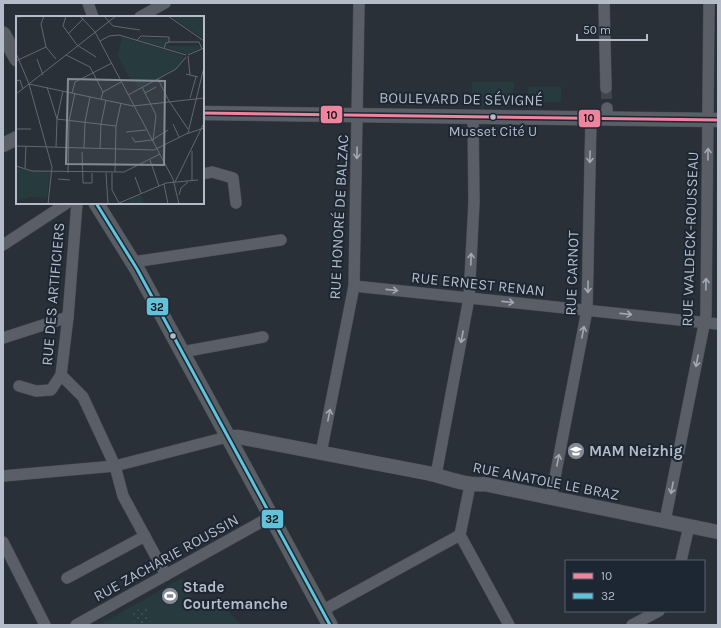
<svg xmlns="http://www.w3.org/2000/svg" width="721" height="628" font-family="Karla,sans-serif">
<defs>
<pattern id="park-dots" width="8" height="8" patternUnits="userSpaceOnUse"><rect width="8" height="8" fill="#273a3e"/><path d="M2 2h.1M6 6h.1" fill="none" stroke="#445559" stroke-width="1.8" stroke-linecap="round"/></pattern>
</defs>
<rect width="100%" height="100%" fill="#2a3038"/>
<g fill="#273a3e">
<path d="M472,82h42l-1,25h-41z"/>
<rect x="528" y="87" width="33" height="15"/>
<path d="M182,578l14,27 10,6 14,-7 22,21h-143z"/>
</g>
<path fill="url(#park-dots)" d="M145,606l8,15 -17,4 -6,-11z"/>
<g fill="none" stroke-linecap="round" stroke-linejoin="round">
<path stroke="#3f454e" stroke-width="11" stroke-dasharray="11 5.5" stroke-linecap="butt" d="M606,88l1,20"/>
<defs>
<g id="minor">
<path d="M88,3l5,14"/>
<path d="M604,3l2,85"/>
<path d="M140,17l25,-14"/>
<path d="M607,118v-10"/>
<path d="M203,174l9,-2 21,6 3,25"/>
<path d="M77,203l-9,114 -7,58 22,22 32,69 8,30 43,79"/>
<path d="M3,245l64,-42"/>
<path d="M133,262l148,-22"/>
<path d="M354,286l364,38"/>
<path d="M3,338l65,-21"/>
<path d="M182,352l81,-15"/>
<path d="M19,386l17,5 15,-1 10,-15"/>
<path d="M321,453l33,-167 5,-283"/>
<path d="M436,475l33,-177 5,-96 -1,-86"/>
<path d="M3,476l112,-10 112,-29"/>
<path d="M470,485l-10,50 49,90"/>
<path d="M551,498l36,-188 4,-192"/>
<path d="M665,521l41,-206 3,-312"/>
<path d="M3,542l42,83"/>
<path d="M681,561l8,-35"/>
<path d="M67,578l78,-42"/>
<path d="M323,613l4,-5 133,-73"/>
<path d="M76,625l194,-108"/>
<path d="M632,625l27,-14"/>
</g>
<g id="tertiary">
<path d="M203,113l515,7"/>
<path d="M3,145l14,-7"/>
<path d="M227,437h12l188,36c19,4 38,13 57,11l234,48"/>
</g>
<g id="secondary">
<path d="M3,34l14,25"/>
<path d="M96,203l41,66 193,356"/>
</g>
</defs>
<use href="#minor" stroke="#484c53" stroke-width="12"/>
<use href="#tertiary" stroke="#484c53" stroke-width="15"/>
<use href="#secondary" stroke="#484c53" stroke-width="16"/>
<use href="#minor" stroke="#5a5e66" stroke-width="11"/>
<use href="#tertiary" stroke="#5a5e66" stroke-width="14"/>
<use href="#secondary" stroke="#595d64" stroke-width="15"/>
<defs>
<path id="bus-1" d="M203,113l515,7"/>
<path id="bus-2" d="M96,203l41,66 193,356"/>
</defs>
<use href="#bus-1" stroke="#1d2633" stroke-width="6"/>
<use href="#bus-2" stroke="#1d2633" stroke-width="6"/>
<use href="#bus-1" stroke="#ef859d" stroke-width="3"/>
<use href="#bus-2" stroke="#61c3d9" stroke-width="3"/>
</g>
<defs><path id="oneway-shaft" d="M-6 0H5M1.5-3L5.5 0L1.5 3" fill="none" stroke-width="1.6" stroke-linecap="round" stroke-linejoin="round"/></defs>
<g stroke="#a2a9b5">
<use href="#oneway-shaft" transform="translate(357 153) rotate(91)"/>
<use href="#oneway-shaft" transform="translate(708 154) rotate(-89)"/>
<use href="#oneway-shaft" transform="translate(590 157) rotate(91)"/>
<use href="#oneway-shaft" transform="translate(471 259) rotate(-88)"/>
<use href="#oneway-shaft" transform="translate(706 284) rotate(-89)"/>
<use href="#oneway-shaft" transform="translate(588 287) rotate(91)"/>
<use href="#oneway-shaft" transform="translate(392 290) rotate(6)"/>
<use href="#oneway-shaft" transform="translate(508 302) rotate(6)"/>
<use href="#oneway-shaft" transform="translate(626 314) rotate(6)"/>
<use href="#oneway-shaft" transform="translate(583 332) rotate(-79)"/>
<use href="#oneway-shaft" transform="translate(462 337) rotate(101)"/>
<use href="#oneway-shaft" transform="translate(697 361) rotate(101)"/>
<use href="#oneway-shaft" transform="translate(329 415) rotate(-79)"/>
<use href="#oneway-shaft" transform="translate(558 460) rotate(-79)"/>
<use href="#oneway-shaft" transform="translate(672 488) rotate(101)"/>
</g>
<defs>
<symbol id="school-disc" viewBox="-11 -11 22 22"><circle r="9.5" fill="#848b96" stroke="#1d2633"/><path d="M0-5L7-2L0 1L-7-2ZM-4 1L0 2.5L4 1V4Q0 6-4 4Z" fill="#fff"/></symbol>
<symbol id="stadium-disc" viewBox="-11 -11 22 22"><circle r="9.5" fill="#848b96" stroke="#1d2633"/><path d="M0-5a6.5 5 0 1 0 0 10a6.5 5 0 1 0 0-10ZM-3.5-1.8h7v3.6h-7Z" fill="#fff"/></symbol>
</defs>
<g fill-rule="evenodd">
<use href="#school-disc" x="566" y="441" width="20" height="20"/>
<use href="#stadium-disc" x="160" y="586" width="20" height="20"/>
</g>
<g fill="#b4bcc9" stroke="#1d2633" stroke-width="1.5">
<circle cx="493" cy="117" r="3.5"/>
<circle cx="173" cy="336" r="3.5"/>
</g>
<g text-anchor="middle" stroke-width="4" stroke-linejoin="round" paint-order="stroke">
<g font-size="14" fill="#b4bcc9" stroke="#1d2633">
<text x="493" y="136">Musset Cité U</text>
</g>
<g font-size="15" fill="#b4bcc9" stroke="#1d2633">
<text transform="translate(461 99) rotate(1)" y="5">BOULEVARD DE SÉVIGNÉ</text>
<text transform="translate(339 217) rotate(-87)" y="5">RUE HONORÉ DE BALZAC</text>
<text transform="translate(690 239) rotate(-88)" y="5">RUE WALDECK-ROUSSEAU</text>
<text transform="translate(572 273) rotate(-88)" y="5">RUE CARNOT</text>
<text transform="translate(478 284) rotate(6)" y="5">RUE ERNEST RENAN</text>
<text transform="translate(53 294) rotate(-85)" y="5">RUE DES ARTIFICIERS</text>
<text transform="translate(546 481) rotate(11)" y="5">RUE ANATOLE LE BRAZ</text>
<text transform="translate(166 558) rotate(-29)" y="5">RUE ZACHARIE ROUSSIN</text>
</g>
<g font-size="15" font-weight="bold" fill="#b4bcc9" stroke="#1d2633" text-anchor="start">
<text x="589" y="456">MAM Neizhig</text>
<text x="183" y="592">Stade<tspan x="183" dy="17">Courtemanche</tspan></text>
</g>
</g>
<g transform="translate(16 16)">
<rect width="188" height="188" fill="#2a3038"/>
<path d="M106,21l62,19v1l-6,10 -38,20 -11,-10 -11,-21zM124,22l28,1v2l-5,6 -24,-7zM151,27v3h33l1,2 -13,6 -23,-7z" fill="#273a3e"/>
<path d="M155,0h33v23l-30,-21zM0,152l34,5 -3,25 -16,-1 -15,4zM125,179l3,9h-19l5,-3 -1,-2z" fill="#273a3e"/>
<path fill="none" stroke="#616872" stroke-width="1" d="M28,0l-3,8 5,23 10,12M50,0l-3,10 14,19M64,0l15,16 78,147 6,25M88,0l9,10 27,4M152,0l36,25M0,1l15,-1M53,17l14,-14M121,24l4,-4 28,1v5l-3,1 -2,5M84,25l9,-5 10,-1 67,20M153,26h30l3,7M61,29l19,12M0,37l13,31 23,83 -4,37M50,39l24,12 13,25 -2,7M172,39l16,-7M172,40l2,19M21,43l6,16M0,45l30,-14M170,58l12,3M142,63l11,22 19,28M0,65l4,-1 3,9M13,68l104,22 71,-8M31,71l10,32M126,71l14,28 -3,26M87,76l18,-10M56,77l3,-11 37,-19M129,77l11,-6M0,78v46M0,78l100,-78M112,79l48,-26 10,-12M174,82l6,-21M41,103l59,7M157,108l6,13M0,113h15M110,116l20,-2M172,117l16,-66M116,121l3,5 17,-2 16,-10M0,130l138,4 32,-16 18,-6M40,131l1,-28 6,-28M68,132l1,-26 5,-25M84,133l1,-25 5,-24M66,136l1,31h9v-10M134,144l9,26M0,150l16,5 92,1 36,-18M9,152l1,-22M99,156l1,-46 5,-23M52,157l1,-52 6,-28M90,157l2,31M96,157v17l7,13M119,161l6,16M42,163l12,1M176,165v-30M159,166l29,-59M148,168l4,20M163,179l2,-7 7,-6M101,188l49,-21 32,-3"/>
<path fill="#848b96" fill-opacity="0.15" stroke="#848b96" stroke-width="2" d="M52,63l97,2 -1,84 -98,-1z"/>
<rect width="188" height="188" fill="none" stroke="#b4bcc9" stroke-width="2"/>
</g>
<g stroke="#1d2633" stroke-width="1.5">
<rect x="320" y="105" width="23" height="19" rx="4" fill="#ef859d"/>
<rect x="578" y="109" width="23" height="19" rx="4" fill="#ef859d"/>
<rect x="146" y="297" width="23" height="19" rx="4" fill="#61c3d9"/>
<rect x="261" y="509" width="23" height="20" rx="4" fill="#61c3d9"/>
</g>
<g font-size="11" text-anchor="middle" font-weight="bold" fill="#111">
<text x="332" y="119">10</text>
<text x="589" y="122">10</text>
<text x="157" y="311">32</text>
<text x="272" y="523">32</text>
</g>
<rect width="721" height="628" fill="none" stroke="#b4bcc9" stroke-width="8"/>
<rect x="565" y="560" width="140" height="52" fill="#1d2633" stroke="#59626f"/>
<rect x="573" y="573" width="20" height="6" fill="#ef859d" stroke="#59626f"/>
<text x="601" y="580" font-size="12" fill="#b4bcc9">10</text>
<rect x="573" y="593" width="20" height="6" fill="#61c3d9" stroke="#59626f"/>
<text x="601" y="600" font-size="12" fill="#b4bcc9">32</text>
<path d="M577 34v6h70v-6" fill="none" stroke="#b4bcc9" stroke-width="2"/>
<text x="583" y="34" font-size="12" fill="#b4bcc9" stroke="#1d2633" stroke-width="3" paint-order="stroke">50 m</text>
</svg>
